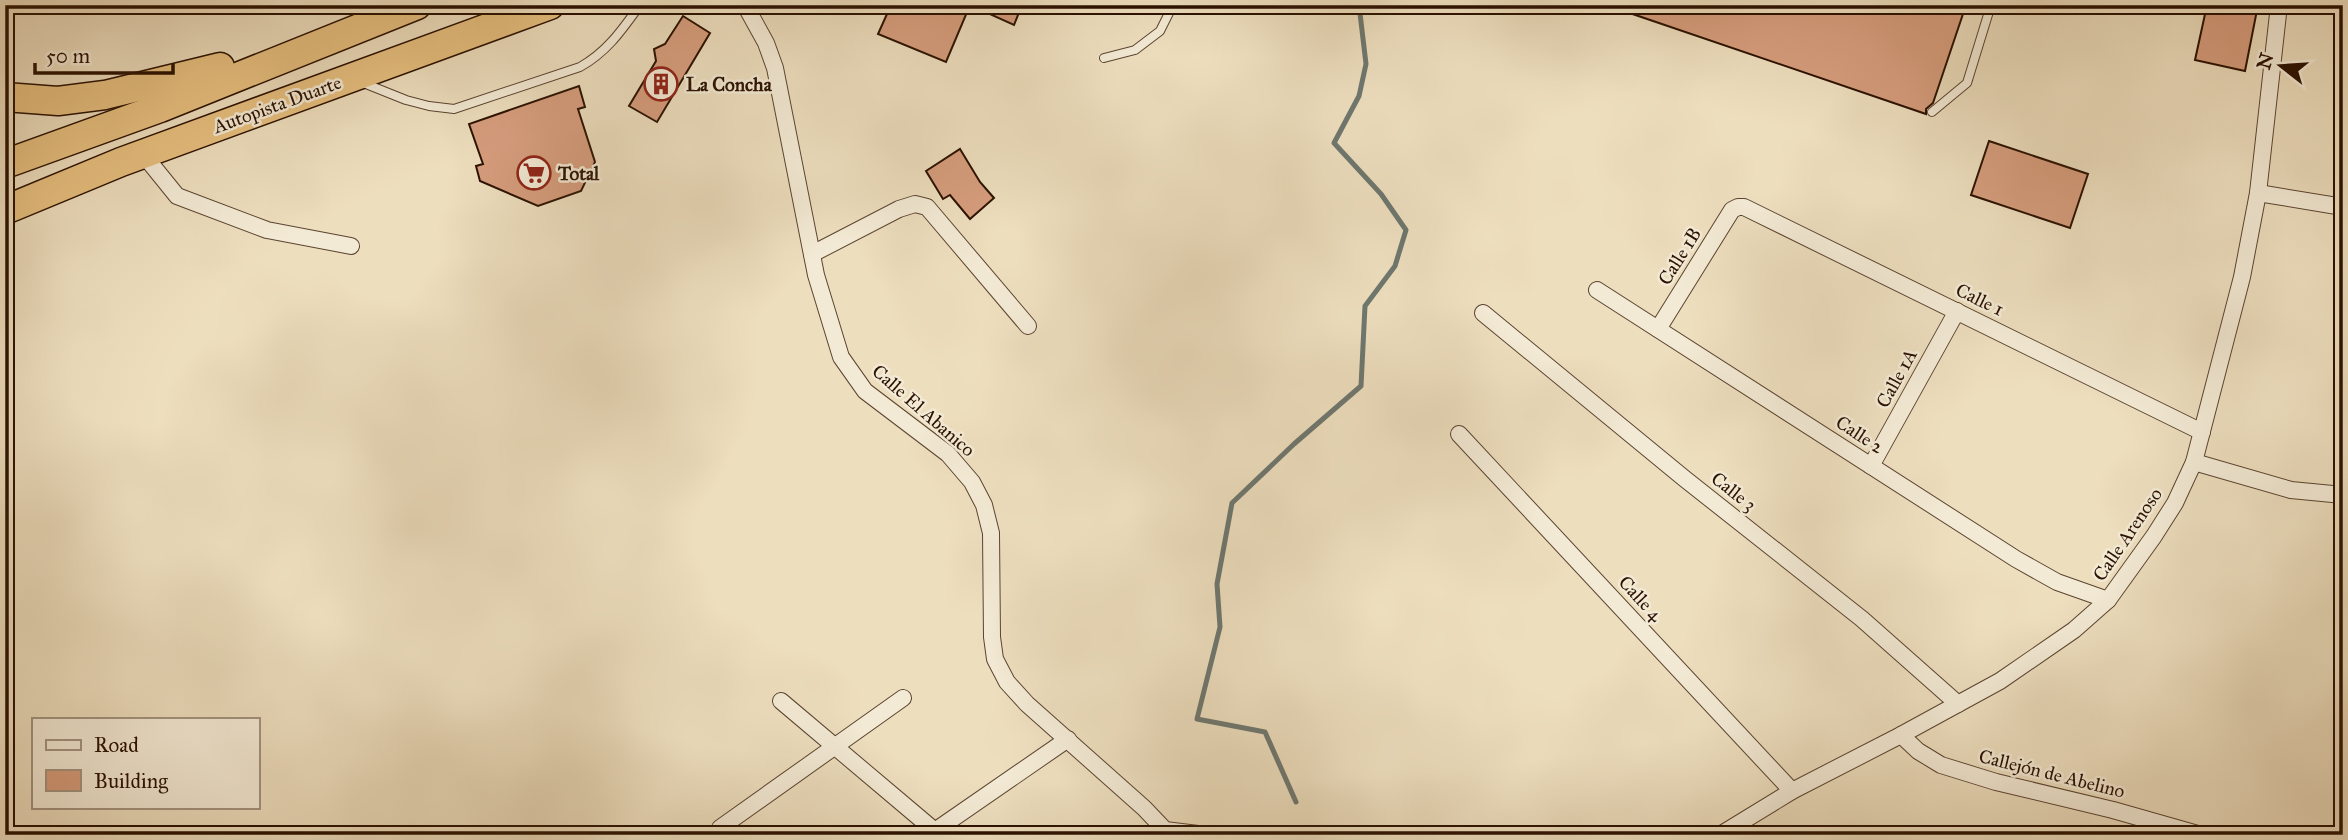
<svg xmlns="http://www.w3.org/2000/svg" width="2348" height="840" font-family="'IM FELL Great Primer',serif">
<rect width="100%" height="100%" fill="#eddebe"/>
<filter id="stains"><feTurbulence type="fractalNoise" baseFrequency=".00286" numOctaves="4"/><feColorMatrix values="0 0 0 0 .2 0 0 0 0 .09 0 0 0 0 .02 0 0 0 .5 -.17"/></filter>
<radialGradient id="worn" r=".72"><stop offset=".6" stop-color="#630" stop-opacity="0"/><stop offset="1" stop-color="#630" stop-opacity=".3"/></radialGradient>
<g fill="none" stroke-linecap="round" stroke-linejoin="round">
<path stroke="#6e776f" stroke-width="5" d="M1296,802l-31,-70 -68,-13 23,-92 -3,-43 15,-81 62,-59 67,-58 4,-80 30,-40 11,-36 -25,-36 -47,-51 25,-47 7,-32 -7,-59"/>
</g>
<g fill="#d69d7d" stroke="#2a1100" stroke-width="2">
<path d="M891,5h131l-8,20 -44,-20 -24,57 -68,-28z"/>
<path d="M1616,5h350l-33,98 -7,6v5l-311,-106z"/>
<path d="M2207,5h51l-13,66 -50,-11z"/>
<path d="M683,16l27,17 -53,89 -28,-16 27,-45 -2,-12 11,-5z"/>
<path d="M579,86l6,21 -7,2 17,53 -14,29 -43,15 -58,-25 -4,-15 7,-2 -14,-40z"/>
<path d="M1989,141l99,33 -18,54 -99,-33z"/>
<path d="M960,149l20,33 14,16 -24,21 -20,-24 -7,4 -17,-28z"/>
</g>
<g fill="none" stroke-linecap="round" stroke-linejoin="round">
<defs>
<g id="service">
<path d="M1104,58l31,-8 25,-19 13,-26"/>
<path d="M361,82l45,18 23,6 25,3 126,-42c27,-15 42,-37 60,-62"/>
<path d="M1932,112l35,-29 24,-78"/>
</g>
<g id="minor">
<path d="M745,5l21,38 9,25 41,207 25,82 24,34 83,63 24,28 12,23 7,28 1,104 3,22 12,23 20,22 117,104 21,22 41,5"/>
<path d="M143,154l34,42 90,34 84,16"/>
<path d="M2258,193l85,14"/>
<path d="M812,254l87,-45 16,-5 12,3 101,119"/>
<path d="M1597,290l419,269 41,23 51,18"/>
<path d="M1483,313l202,166 177,140 96,85"/>
<path d="M1658,329l74,-119 6,-3h6l458,225"/>
<path d="M1459,434l333,357"/>
<path d="M2194,462l97,28 52,5"/>
<path d="M1871,466l86,-155"/>
<path d="M781,701l154,130"/>
<path d="M1901,735l17,16 23,14 55,17 117,28 88,25"/>
<path d="M720,828l183,-130"/>
<path d="M929,835l139,-96"/>
<path d="M1720,835l72,-44 109,-56 99,-54 74,-51 34,-30 46,-64 21,-33 19,-41 48,-185 16,-84 21,-188"/>
</g>
<g id="motorway">
<path d="M5,97l53,4 47,-6 115,-28"/>
<path d="M5,164l155,-56 257,-103"/>
<path d="M5,210l116,-48 429,-157"/>
</g>
</defs>
<use href="#service" stroke="#5b4430" stroke-width="10"/>
<use href="#minor" stroke="#5b4430" stroke-width="18"/>
<use href="#motorway" stroke="#2a1100" stroke-width="31"/>
<use href="#service" stroke="#f3ead5" stroke-width="8"/>
<use href="#minor" stroke="#f3ead5" stroke-width="16"/>
<use href="#motorway" stroke="#e6bf7f" stroke-width="28"/>
</g>
<defs>
<symbol id="building-ring" viewBox="-11 -11 22 22"><circle r="9.5" fill="#f3ead5" stroke="#8f2418" stroke-width="1.5"/><path d="M-4-6H4V6H1V3H-1V6H-4ZM-2.5-4.3h1.7v1.8h-1.7ZM.8-4.3h1.7v1.8H.8ZM-2.5-1h1.7V.8h-1.7ZM.8-1h1.7V.8H.8Z" fill="#8f2418"/></symbol>
<symbol id="supermarket-ring" viewBox="-11 -11 22 22"><circle r="9.5" fill="#f3ead5" stroke="#8f2418" stroke-width="1.5"/><path d="M-6-5.5h2.5l.6 2H6L4.5 2H-2.5L-4.4-4H-6ZM-1.5 3.2a1.3 1.3 0 1 0 .1 0ZM3 3.2a1.3 1.3 0 1 0 .1 0Z" fill="#8f2418"/></symbol>
</defs>
<g fill-rule="evenodd">
<use href="#building-ring" x="642" y="65" width="38" height="38"/>
<use href="#supermarket-ring" x="515" y="154" width="38" height="38"/>
</g>
<g text-anchor="middle" stroke-width="5" stroke-linejoin="round" paint-order="stroke">
<g font-size="19" font-weight="bold" fill="#2a1100" stroke="#f3ead5" text-anchor="start">
<text x="686" y="91">La Concha</text>
<text x="558" y="180">Total</text>
</g>
<g font-size="19" fill="#2a1100" stroke="#f3ead5">
<text transform="translate(277 104) rotate(-20)" y="7">Autopista Duarte</text>
<text transform="translate(1679 256) rotate(-58)" y="7">Calle 1B</text>
<text transform="translate(1980 299) rotate(26)" y="7">Calle 1</text>
<text transform="translate(1896 378) rotate(-61)" y="7">Calle 1A</text>
<text transform="translate(924 410) rotate(41)" y="7">Calle El Abanico</text>
<text transform="translate(1860 434) rotate(33)" y="7">Calle 2</text>
<text transform="translate(1734 491) rotate(38)" y="7">Calle 3</text>
<text transform="translate(2127 534) rotate(-56)" y="7">Calle Arenoso</text>
<text transform="translate(1641 598) rotate(47)" y="7">Calle 4</text>
<text transform="translate(2052 773) rotate(14)" y="7">Callejón de Abelino</text>
</g>
</g>
<rect width="2348" height="840" fill="none" stroke="#eddebe" stroke-width="28"/>
<rect x="7" y="7" width="2334" height="826" fill="none" stroke="#2a1100" stroke-width="3.5"/>
<rect x="14" y="14" width="2320" height="812" fill="none" stroke="#2a1100" stroke-width="2"/>
<rect x="32" y="718" width="228" height="91" fill="#f3ead5" stroke="#a39380" stroke-width="2"/>
<rect x="46" y="740" width="35" height="10" fill="#f3ead5" stroke="#a39380" stroke-width="2"/>
<text x="94" y="752" font-size="21" fill="#2a1100">Road</text>
<rect x="46" y="770" width="35" height="21" fill="#d69d7d" stroke="#a39380" stroke-width="2"/>
<text x="94" y="788" font-size="21" fill="#2a1100">Building</text>
<g transform="translate(2281 66) rotate(287)" stroke="#f3ead5" stroke-width="5" paint-order="stroke">
<path d="M0-5L12 26L0 18L-12 26Z" fill="#2a1100"/>
<text y="-10" font-size="19" font-weight="bold" text-anchor="middle" fill="#2a1100">N</text>
</g>
<path d="M35 63v10h138v-10" fill="none" stroke="#2a1100" stroke-width="3.5"/>
<text x="46" y="63" font-size="21" fill="#2a1100" stroke="#f3ead5" stroke-width="5" paint-order="stroke">50 m</text>
<rect width="100%" height="100%" filter="url(#stains)"/>
<rect width="100%" height="100%" fill="url(#worn)"/>
</svg>
